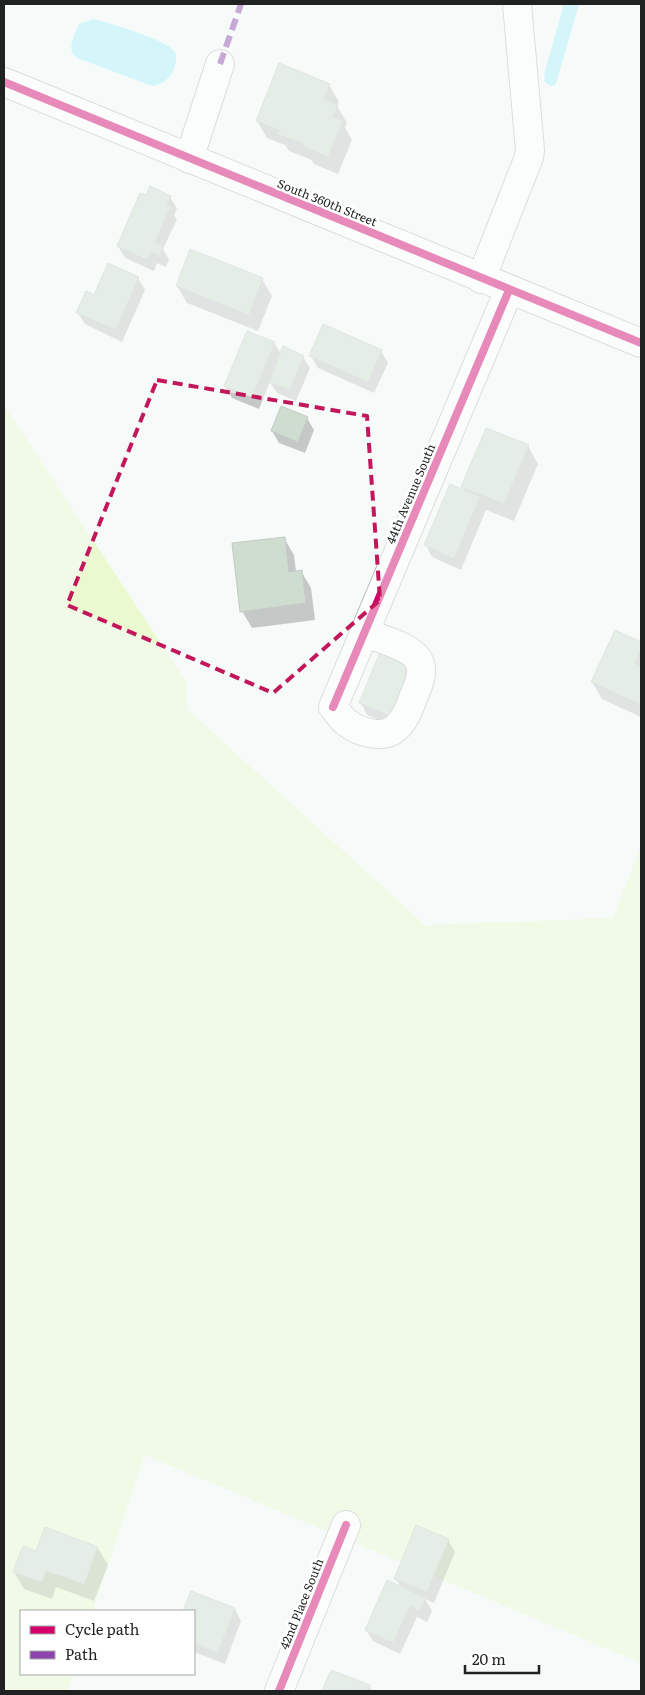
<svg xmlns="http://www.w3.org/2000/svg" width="645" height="1695" font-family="Literata,serif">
<rect width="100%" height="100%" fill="#f6fbf9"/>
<path fill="#eaf9d0" d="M4,405l183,278v26l238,216 188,-7 28,-72v817l-496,-208 -52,156h-72v63h52l-6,17h-63z"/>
<g fill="#aaf0fc">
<path d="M564,4h15l-22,76 -2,5 -3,1 -5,-2 -3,-3 1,-10z"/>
<path d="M93,19c14,3 77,22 82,33 3,7 0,13 -2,19 -6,10 -10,13 -21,15l-72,-27c-3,-2 -6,-3 -7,-5 -5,-8 3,-23 6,-30z"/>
</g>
<g fill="#0003">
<path d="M329,85l10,17 -2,4 10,17 -2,4 7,13 -14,34 -24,-10 -2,-4 -23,-9 -4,-6 -18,-7 -10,-17z"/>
<path d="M146,197h24l7,12 -3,6 3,4 -14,30 6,10 -3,8 -9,-4 -3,8 -29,-13 -7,-12z"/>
<path d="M138,278l7,12 -23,52 -37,-18 -7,-11z"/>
<path d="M262,279l10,17 -14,35 -71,-28 -10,-17z"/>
<path d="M274,343l7,11 22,3 7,11 -14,33 -19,-8 -7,-11 -11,27 -27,-11 -7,-12z"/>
<path d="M381,351l7,12 -14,30 -56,-25 -7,-12z"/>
<path d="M307,418l7,12 -9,23 -26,-10 -7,-12z"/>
<path d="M528,446l10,18 -24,57 -28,-11 -25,60 -29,-13 -6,-12 40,-52 -3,-6z"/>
<path d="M284,538l10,17 2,17 5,-1 10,17 4,32 -63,8 -10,-17z"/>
<path d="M615,631l26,13v73l-39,-18 -10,-17z"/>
<path d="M381,653l19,75 -33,-13 -6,-12z"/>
<path d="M448,1540l7,12 -21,51 -9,-4 7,12 -5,11 -10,-5 -17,37 -27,-13 -7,-11 35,-42 -5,-10z"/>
<path d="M98,1548l10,17 -14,36 -38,-14 -4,12 -28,-10 -10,-17 23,-20z"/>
<path d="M192,1593l43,16 6,12 -16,43 -31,-12v-41h-10z"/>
<path d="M332,1671l38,15 2,5h-49z"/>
</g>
<g fill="#ceddcf" stroke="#c6c9c6">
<path d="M279,63l51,21 -6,15 14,6 -5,12 10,4 -15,36 -25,-10 1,-3 -27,-10 2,-4 -23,-9z"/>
<path d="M150,186l21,10 -4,9 4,1 -16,36 8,4 -4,10 -8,-4 -4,8 -30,-14 23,-53 6,2z"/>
<path d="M190,249l73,29 -14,37 -73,-29z"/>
<path d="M108,263l31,14 -23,53 -40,-17 10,-22 8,4z"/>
<path d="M323,324l59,26 -14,32 -59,-26z"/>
<path d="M247,331l28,11 -23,56 -28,-12z"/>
<path d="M283,346l21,10 -14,34 -21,-8z"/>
<path d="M281,406l27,11 -10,25 -27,-11z"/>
<path d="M486,428l43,17 -25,59 -43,-17z"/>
<path d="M450,484l30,13 -26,62 -30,-14z"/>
<path d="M285,537l4,35 13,-2 4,33 -66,9 -8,-69z"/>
<path d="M615,630l26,12v7l-6,14 6,3v39l-50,-23z"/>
<path d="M380,652l34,13 -21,52 -34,-14z"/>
<path d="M416,1525l33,14 -22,53 -33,-13z"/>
<path d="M45,1527l53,20 -14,37 -38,-13 -4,11 -29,-10 10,-26 13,5z"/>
<path d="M387,1580l39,18 -6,13 -10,-5 -17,37 -28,-13z"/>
<path d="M191,1591l44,17 -17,45 -24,-10v-32h-11z"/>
<path d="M331,1670l39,15 -2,6h-46z"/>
</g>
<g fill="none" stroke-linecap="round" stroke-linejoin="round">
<defs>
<g id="minor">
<path d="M4,82l637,261"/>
<path d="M189,159l31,-95"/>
<path d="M481,279l48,-122 1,-7 -13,-146"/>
<path d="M365,633c13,5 44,13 52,25 9,12 1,28 -4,40 -4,11 -8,22 -17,30 -13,12 -38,4 -50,-6 -5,-4 -9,-10 -13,-15l176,-417"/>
<path d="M279,1691l67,-166"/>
</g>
</defs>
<use href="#minor" stroke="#b7bbba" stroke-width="30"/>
<use href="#minor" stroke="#fefefe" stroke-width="28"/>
<path stroke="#8e44ad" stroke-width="6" stroke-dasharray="12 6" stroke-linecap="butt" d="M220,64l21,-60"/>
<defs>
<g id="cycleway">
<path d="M4,82l637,261"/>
<path d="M333,707l176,-417"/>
<path d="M279,1691l67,-166"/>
</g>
</defs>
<use href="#cycleway" stroke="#fff" stroke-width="11"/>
<use href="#cycleway" stroke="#d6006c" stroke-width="8"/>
</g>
<path d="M0 0H645V1695H0ZM157,380l210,36 13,184 -107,93 -206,-88z" fill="#f6fbf9" fill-opacity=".55" fill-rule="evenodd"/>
<path fill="none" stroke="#c2185b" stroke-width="4" stroke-dasharray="10 6" stroke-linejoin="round" d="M157,380l210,36 13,184 -107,93 -206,-88z"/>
<g text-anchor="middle" stroke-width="5" stroke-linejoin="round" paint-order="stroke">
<g font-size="12" fill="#1f2221" stroke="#fff">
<text transform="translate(327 203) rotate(22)" y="4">South 360th Street</text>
<text transform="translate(411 494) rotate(-67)" y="4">44th Avenue South</text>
<text transform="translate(302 1604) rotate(-68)" y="4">42nd Place South</text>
</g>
</g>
<rect width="645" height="1695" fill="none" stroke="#1f2221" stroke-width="10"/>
<rect x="20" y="1610" width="175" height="65" fill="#ffffff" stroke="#a5a7a6"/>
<rect x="30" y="1626" width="25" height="8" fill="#d6006c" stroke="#a5a7a6"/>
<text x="65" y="1635" font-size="15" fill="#1f2221">Cycle path</text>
<rect x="30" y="1651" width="25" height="8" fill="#8e44ad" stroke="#a5a7a6"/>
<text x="65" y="1660" font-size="15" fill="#1f2221">Path</text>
<path d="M465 1665v8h74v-8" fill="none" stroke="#1f2221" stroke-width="2.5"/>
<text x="472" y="1665" font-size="15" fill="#1f2221" stroke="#ffffff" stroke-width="4" paint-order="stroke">20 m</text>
</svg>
